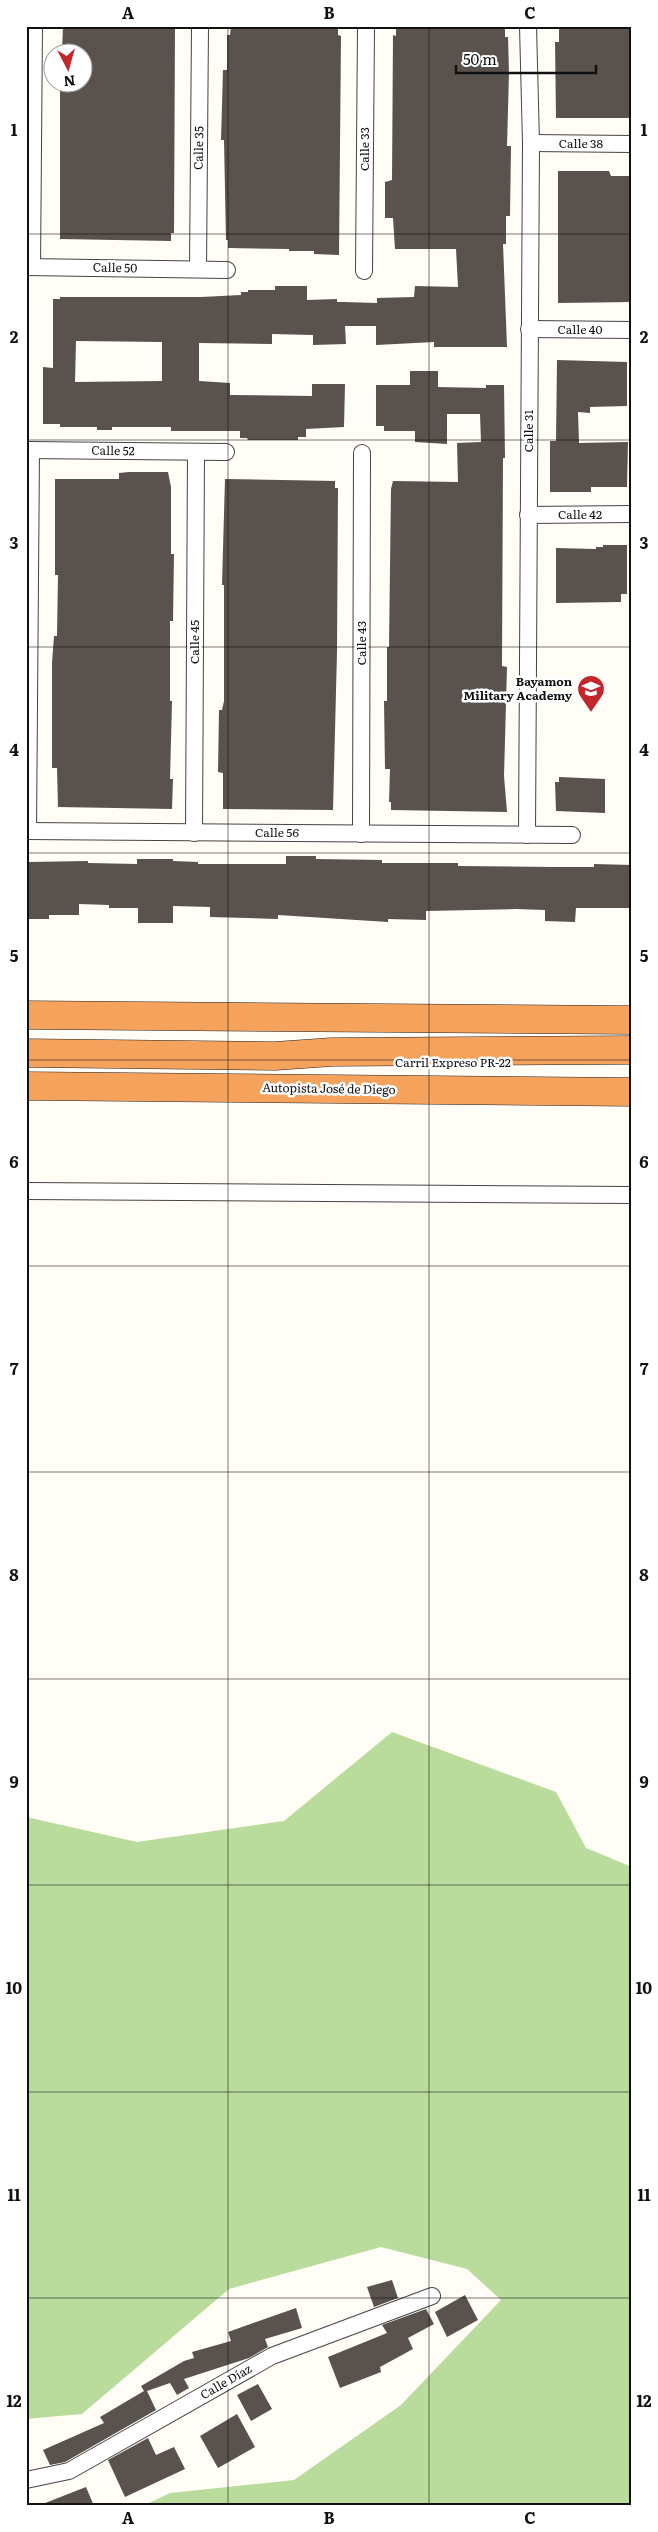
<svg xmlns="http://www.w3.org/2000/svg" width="658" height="2532" font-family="Literata,serif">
<rect width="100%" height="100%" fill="#fffdf5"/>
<path fill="#b9dc9c" d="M392,1732l164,60 30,56 46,19v639h-489l27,-13 124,-13 107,-75 100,-105 -34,-31 -86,-22 -152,42 -147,125 -56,5v-602l111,25 147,-21z"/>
<g fill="#5a524d" fill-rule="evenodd">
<path d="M63,26h112l-1,207h-3v8l-111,-2v-156h22v-31h-20z"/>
<path d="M231,26h107v9l3,1 -2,219 -25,-1v-3h-25v-2l-61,-1v-8h-2l-2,-100h-3l2,-70h4v-35h3z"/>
<path d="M396,26h109v11h3l1,36 -2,73h4l-1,70h-4v28h-3l4,103h-73v-5l-58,3v-19h-31l1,18 -33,1v-10l-41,-1v10l-73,-1v38l31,2v12l82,1v-12h33l-1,43 -38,2v8h-8v3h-50l-1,-2h-7v-7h-69v-4h-59v3h-15v-3h-37v-3h-17v-57l10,1v-69h7v-2h141l40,-2v-3h7v-2h27v-4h32v14l30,-1v3h7l33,1v-5l37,-1 1,-11 43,1 -2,-38h-61l-2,-31h-8v-36l7,-2 1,-145 3,1zM76,341l86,1v39l-87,1z"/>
<path d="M559,26h73v92h-76l-1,-76h4z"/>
<path d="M558,171h51l2,5h19l2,126 -74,1z"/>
<path d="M557,360l70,2v44l-37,1v6l-12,-1 1,31 49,-1 -1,45h-36v5h-41v-51h6z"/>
<path d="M410,371h28v16l48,1v-3h18l1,73h-2l-1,208 5,1 -3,109 3,36 -116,-2v-8h-2l1,-33h-5l-1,-68h3v-54h2l2,-158 2,-8 65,1 -1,-39 24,-1 -1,-28h-33v30l-32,-2v-11h-31v-5h-8v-41h34z"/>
<path d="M129,472h39l3,15v67h3l-1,67h-3v80h2l-2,78h3l-1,30 -114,-2 -1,-39h-5v-105l2,-27h3l1,-61h-3v-96h64v-6z"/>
<path d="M225,479l110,2v7h3l-1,164 -4,158 -110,-1v-36l-5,-1 1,-62h3l2,-9v-116h-2z"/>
<path d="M603,545h24v49h-6v8l-65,1v-55l40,1v-2h7z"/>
<path d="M559,777l46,2v34l-49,-2 -1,-29h4z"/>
<path d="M286,856h30v3l66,1v3h76v3l96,1h40v-3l38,1v43h-56l-1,14 -30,-1v-11l-29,-1 -90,2v9l-38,-1v3l-110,-7v4l-68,-2v-10l-37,-1v17h-35v-15h-29v-3l-30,-1v11h-30v4h-22l2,-57 59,-1v2l49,1v-5h36v2l25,1v2h88z"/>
<path d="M392,2280l6,18 -24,9 -7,-20z"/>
<path d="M465,2295l13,25 -31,17 -12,-25z"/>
<path d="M296,2308l6,20 -37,11 3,8 -19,11 -65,21 5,9 -12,7 -7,-12 -23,8 9,19 -91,52 -15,3 -7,-15 61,-27 -4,-6 44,-26 -3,-5 43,-25 10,-3 -2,-6 39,-11 -3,-9z"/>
<path d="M426,2309l8,15 -26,14 5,11 -33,18 1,5 -41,16 -12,-31 59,-24 -5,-8z"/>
<path d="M258,2384l14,25 -21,12 -14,-26z"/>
<path d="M237,2414l18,33 -37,21 -18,-32z"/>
<path d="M148,2438l8,17 18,-8 11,22 -60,28 -17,-37z"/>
<path d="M86,2487l8,19h-54v-1z"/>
</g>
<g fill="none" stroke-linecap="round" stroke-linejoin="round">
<defs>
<g id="minor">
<path d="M531,143l101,1"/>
<path d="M26,267l201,3"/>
<path d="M32,267l2,-241"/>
<path d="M198,269l2,-243"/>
<path d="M364,271l2,-245"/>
<path d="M529,329l103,1"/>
<path d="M26,450l200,2"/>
<path d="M528,515l104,-1"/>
<path d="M26,831l546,4"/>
<path d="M28,831l3,-381"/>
<path d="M194,833l2,-381"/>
<path d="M361,834l1,-381"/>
<path d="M527,835l4,-692 -3,-117"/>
<path d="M26,1191l606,4"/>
<path d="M26,2480l43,-9 203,-115 160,-60"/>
</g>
<g id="motorway">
<path d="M26,1015l606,5"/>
<path d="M26,1053l249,3 57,-4 300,-2"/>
<path d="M26,1086l606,6"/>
</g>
</defs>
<use href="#minor" stroke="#444" stroke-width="18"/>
<use href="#motorway" stroke="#222" stroke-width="29"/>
<use href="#minor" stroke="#fff" stroke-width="16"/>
<use href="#motorway" stroke="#f5a25d" stroke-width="28"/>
</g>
<path fill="none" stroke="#111" stroke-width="1" stroke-opacity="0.55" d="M228,26v2480M429,26v2480M26,234h606M26,440h606M26,647h606M26,853h606M26,1060h606M26,1266h606M26,1472h606M26,1679h606M26,1885h606M26,2092h606M26,2298h606"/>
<defs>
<symbol id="school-pin" viewBox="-11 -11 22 30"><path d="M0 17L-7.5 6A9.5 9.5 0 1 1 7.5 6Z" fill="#c4262e" stroke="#fff"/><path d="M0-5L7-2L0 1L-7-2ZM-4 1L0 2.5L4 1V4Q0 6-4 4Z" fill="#fff"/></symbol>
</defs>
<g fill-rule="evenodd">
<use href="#school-pin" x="575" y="673" width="32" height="43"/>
</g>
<g text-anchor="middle" stroke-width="5" stroke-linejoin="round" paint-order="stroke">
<g font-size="12" fill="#111" stroke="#fff">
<text x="581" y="148">Calle 38</text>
<text transform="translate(199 148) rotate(-89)" y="4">Calle 35</text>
<text transform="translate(365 149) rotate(-90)" y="4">Calle 33</text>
<text transform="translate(115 268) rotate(1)" y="4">Calle 50</text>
<text x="580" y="334">Calle 40</text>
<text transform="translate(529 431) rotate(-90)" y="4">Calle 31</text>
<text transform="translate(113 451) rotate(1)" y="4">Calle 52</text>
<text x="580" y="519">Calle 42</text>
<text transform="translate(195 642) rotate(-90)" y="4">Calle 45</text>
<text transform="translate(362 643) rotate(-90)" y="4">Calle 43</text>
<text x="277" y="837">Calle 56</text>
<text x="453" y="1067">Carril Expreso PR-22</text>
<text transform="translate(329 1089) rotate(1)" y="4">Autopista José de Diego</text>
<text transform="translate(226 2382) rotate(-30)" y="4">Calle Díaz</text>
</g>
<g font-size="12" font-weight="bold" fill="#111" stroke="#fff" text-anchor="end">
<text x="572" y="686">Bayamon<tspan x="572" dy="14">Military Academy</tspan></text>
</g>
</g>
<rect width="658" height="2532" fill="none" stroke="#ffffff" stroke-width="55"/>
<g transform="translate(68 68) rotate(174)"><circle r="24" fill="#ffffff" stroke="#a0a0a0"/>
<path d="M0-4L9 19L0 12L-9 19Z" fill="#c4262e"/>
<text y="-8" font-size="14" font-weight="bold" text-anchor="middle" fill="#111111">N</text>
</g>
<path d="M456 65v8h140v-8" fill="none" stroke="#111111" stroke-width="2.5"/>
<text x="463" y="65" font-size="15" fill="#111111" stroke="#ffffff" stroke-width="4" paint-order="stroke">50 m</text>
<rect x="28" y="28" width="602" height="2476" fill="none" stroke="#111" stroke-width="2"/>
<g font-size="16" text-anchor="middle" font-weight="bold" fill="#111">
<text x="128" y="19">A</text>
<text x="329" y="19">B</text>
<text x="530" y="19">C</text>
<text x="14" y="136">1</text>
<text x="644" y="136">1</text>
<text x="14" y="343">2</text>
<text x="644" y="343">2</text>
<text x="14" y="549">3</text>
<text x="644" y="549">3</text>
<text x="14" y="756">4</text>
<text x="644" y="756">4</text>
<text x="14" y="962">5</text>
<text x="644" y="962">5</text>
<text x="14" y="1168">6</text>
<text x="644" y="1168">6</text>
<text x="14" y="1375">7</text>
<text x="644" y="1375">7</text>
<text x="14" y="1581">8</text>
<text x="644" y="1581">8</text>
<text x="14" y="1788">9</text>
<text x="644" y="1788">9</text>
<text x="14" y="1994">10</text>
<text x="644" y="1994">10</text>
<text x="14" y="2201">11</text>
<text x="644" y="2201">11</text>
<text x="14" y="2407">12</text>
<text x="644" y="2407">12</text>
<text x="128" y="2524">A</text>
<text x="329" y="2524">B</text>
<text x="530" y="2524">C</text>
</g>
</svg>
